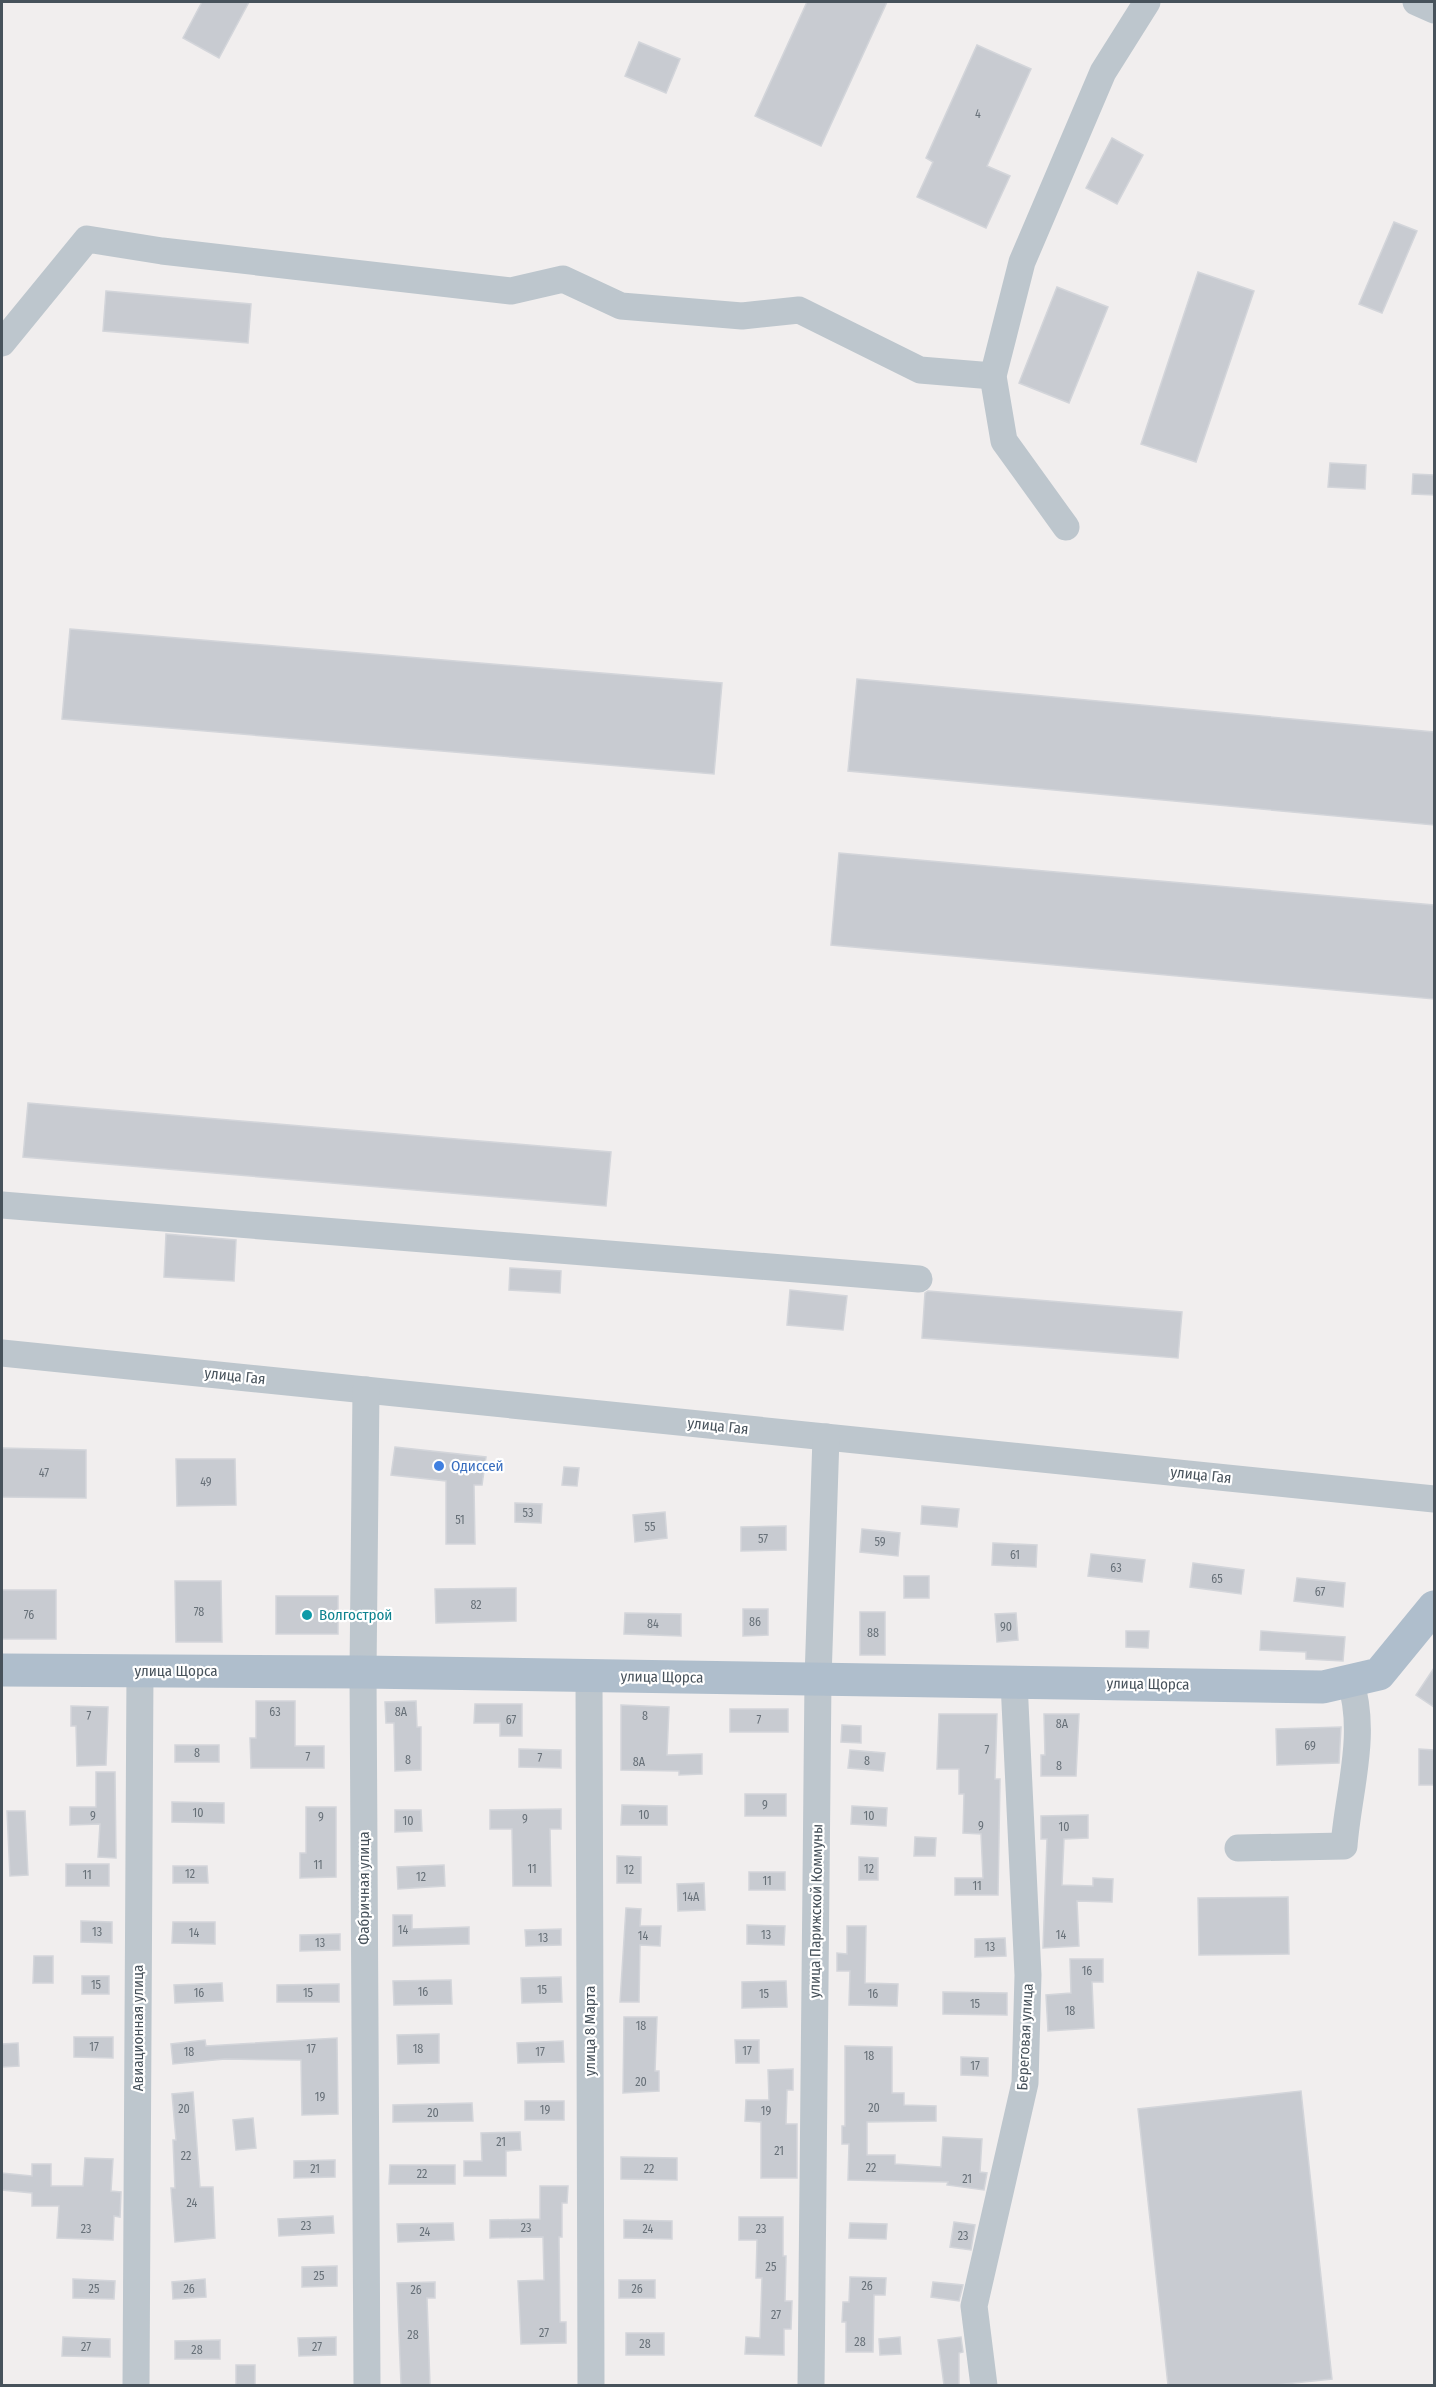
<svg xmlns="http://www.w3.org/2000/svg" width="1436" height="2387" font-family="'Fira Sans Condensed',sans-serif">
<rect width="100%" height="100%" fill="#f1eeee"/>
<g fill="#c8cbd1" stroke="#d3d5da" stroke-width="1.5">
<path d="M202,2h47l-30,56 -36,-20z"/>
<path d="M807,2h80l-66,144 -66,-30z"/>
<path d="M639,42l41,17 -14,34 -41,-17z"/>
<path d="M977,45l54,24 -44,97 23,10 -24,52 -69,-31 16,-35 -7,-4z"/>
<path d="M1112,138l31,17 -26,49 -31,-16z"/>
<path d="M1394,222l23,9 -35,82 -23,-9z"/>
<path d="M1198,272l56,19 -58,171 -55,-18z"/>
<path d="M1057,287l51,20 -39,96 -50,-20z"/>
<path d="M106,291l145,13 -3,39 -145,-12z"/>
<path d="M1330,463l36,2 -1,24 -37,-2z"/>
<path d="M1413,474l21,1v20l-22,-1z"/>
<path d="M70,629l652,54 -8,91 -652,-55z"/>
<path d="M857,679l577,53v93l-586,-54z"/>
<path d="M839,853l595,52v94l-603,-54z"/>
<path d="M28,1103l583,49 -5,54 -583,-49z"/>
<path d="M166,1234l70,6 -2,41 -70,-4z"/>
<path d="M510,1268l51,3 -1,22 -51,-3z"/>
<path d="M790,1290l57,6 -4,34 -56,-5z"/>
<path d="M928,1291l254,21 -4,46 -256,-20 3,-45z"/>
<path d="M395,1447l91,10 -4,28h-8l1,59h-29v-63l-55,-6z"/>
<path d="M2,1448l84,2v48l-84,-1z"/>
<path d="M176,1459h59l1,46 -59,1z"/>
<path d="M564,1467l15,1 -2,18 -15,-1z"/>
<path d="M515,1503l27,1 -1,19 -26,-1z"/>
<path d="M922,1506l37,3 -2,18 -36,-3z"/>
<path d="M665,1512l2,26 -32,4 -2,-27z"/>
<path d="M786,1526v24l-45,1v-24z"/>
<path d="M862,1529l38,4 -2,23 -38,-4z"/>
<path d="M993,1543l44,2 -1,22 -44,-2z"/>
<path d="M1091,1554l54,6 -3,22 -54,-6z"/>
<path d="M1193,1563l51,7 -3,24 -51,-7z"/>
<rect x="904" y="1576" width="25" height="22"/>
<path d="M1297,1578l48,5 -2,24 -49,-6z"/>
<path d="M175,1581h46l1,61h-46z"/>
<path d="M516,1588v33l-80,2 -1,-34z"/>
<rect x="2" y="1590" width="54" height="49"/>
<rect x="276" y="1596" width="62" height="38"/>
<path d="M743,1609h25v26l-25,1z"/>
<rect x="860" y="1612" width="25" height="43"/>
<path d="M625,1613l56,1v22l-57,-2z"/>
<path d="M1016,1613l2,27 -21,2 -2,-28z"/>
<path d="M1126,1631h23l-1,17 -22,-1z"/>
<path d="M1261,1631l84,6 -2,24 -37,-2v-7l-46,-2z"/>
<path d="M1434,1668v39l-18,-12z"/>
<path d="M256,1701h39v45h29v22h-73l-1,-30h6z"/>
<path d="M416,1701l1,26h4v43l-26,1 -1,-48h-8l-1,-21z"/>
<path d="M475,1704h47v32h-22v-13h-26z"/>
<path d="M621,1705l48,2 -2,48 35,-1v20l-23,1v-4l-58,-1z"/>
<path d="M71,1706l37,1 -2,58 -29,1 -1,-40h-5z"/>
<rect x="730" y="1709" width="58" height="23"/>
<path d="M939,1714h58l-2,65h5l-2,116h-43v-17h28l-2,-44 -18,-1 1,-39h-5v-25h-22z"/>
<path d="M1044,1714h35l-3,62h-35v-21h4z"/>
<path d="M842,1725l19,1v17l-20,-1z"/>
<path d="M1341,1727l-2,36 -62,2 -1,-36z"/>
<rect x="175" y="1745" width="44" height="17"/>
<path d="M519,1749l42,1v18l-42,-1z"/>
<path d="M1419,1749l15,1v35h-15z"/>
<path d="M850,1750l35,3 -2,18 -35,-3z"/>
<path d="M96,1772h19l1,86 -18,-1 2,-33 -30,1v-18h26z"/>
<rect x="745" y="1794" width="41" height="22"/>
<path d="M172,1802l52,1v20l-52,-1z"/>
<path d="M622,1805l45,1v19h-46z"/>
<path d="M852,1806l35,2 -1,18 -35,-2z"/>
<path d="M306,1807h30v70l-36,1v-25h6z"/>
<path d="M561,1809v20h-11l1,57h-38l-1,-57h-22v-19z"/>
<path d="M395,1810h26l1,21 -27,1z"/>
<path d="M7,1811h18l3,64 -18,1z"/>
<path d="M1088,1815v23l-24,1 -2,46 31,1v-8l20,1 -1,23 -35,-1 2,45 -36,2 4,-109h-6v-23z"/>
<path d="M915,1837l21,1 -1,18h-21z"/>
<path d="M617,1856l24,1v26h-24z"/>
<path d="M859,1857l19,1v22h-19z"/>
<rect x="66" y="1864" width="43" height="22"/>
<path d="M444,1865l1,21 -47,3 -1,-22z"/>
<path d="M173,1866h34l1,17h-35z"/>
<rect x="749" y="1872" width="36" height="18"/>
<path d="M704,1883l1,27 -27,1 -1,-27z"/>
<path d="M1288,1897l1,57 -90,1 -1,-57z"/>
<path d="M626,1908l15,1 -1,17h21l-1,20 -20,-1 -1,57h-19z"/>
<path d="M393,1915h19v14l57,-2v17l-76,2z"/>
<path d="M81,1921l31,1v21l-31,-1z"/>
<path d="M173,1922h42v22l-43,-1z"/>
<path d="M747,1925l38,1 -1,19 -37,-1z"/>
<path d="M847,1926h19l-1,57 33,1 -1,22 -48,-1 1,-34h-13v-18l10,1z"/>
<path d="M561,1929v16l-35,1 -1,-16z"/>
<path d="M340,1934v16l-40,1v-16z"/>
<path d="M1005,1938l1,18 -31,1v-18z"/>
<path d="M34,1956h19v27h-20z"/>
<path d="M1070,1959h33v23h-11l2,46 -46,3 -2,-36 25,-2z"/>
<rect x="82" y="1976" width="27" height="18"/>
<path d="M561,1977l1,25 -40,1 -1,-25z"/>
<path d="M451,1980l1,24 -58,1 -1,-24z"/>
<path d="M786,1981l1,26 -45,1v-26z"/>
<path d="M222,1983l1,18 -48,2 -1,-18z"/>
<path d="M339,1984v18h-62v-17z"/>
<path d="M943,1992l64,1v22l-64,-1z"/>
<path d="M624,2017h33l-2,54h4v20l-36,2z"/>
<path d="M439,2034v29l-41,1 -1,-29z"/>
<path d="M74,2037h39v21l-39,-1z"/>
<path d="M337,2038l1,76 -36,1 -1,-55 -76,-1 -52,5 -2,-20 34,-4 1,6z"/>
<path d="M735,2040h24v23h-23z"/>
<path d="M563,2041l1,21 -46,1 -1,-20z"/>
<path d="M18,2043l1,23 -17,1v-23z"/>
<path d="M845,2046l47,1v46h12v12l32,1v15l-69,1v33h28v9l46,3 2,-30 39,2 -2,33 7,1 -3,17 -37,-5 1,-3 -100,-2 1,-36h-7v-18h3z"/>
<path d="M961,2057l27,1v18l-27,-1z"/>
<path d="M793,2069v21h-6l-1,34h11v54h-36v-56l-16,-1 1,-21h23l-1,-30z"/>
<path d="M1301,2091l31,288 -57,6h-107l-30,-276z"/>
<path d="M193,2092l7,95h13l2,51 -40,4 -4,-54h4l-2,-48h3l-4,-46z"/>
<rect x="525" y="2101" width="39" height="19"/>
<path d="M472,2103l1,18 -80,1v-17z"/>
<path d="M253,2118l3,30 -20,2 -3,-30z"/>
<path d="M520,2132l1,18 -15,1v25h-42v-15h18l-1,-28z"/>
<path d="M621,2157l56,1v22l-56,-1z"/>
<path d="M85,2158l28,1 -2,32 10,1 -1,25 -6,-1 -1,24 -56,-2 2,-32h-27v-13l-30,-3v-17l30,3v-12h19v22h32z"/>
<path d="M335,2160v17l-41,1v-17z"/>
<path d="M390,2165h65v19h-66z"/>
<path d="M540,2186h28l-1,17h-5v34h-3l1,85h6v21l-45,1 -3,-63 26,-1 -1,-43 -53,1v-18l50,-1z"/>
<path d="M333,2216l1,17 -55,3 -1,-17z"/>
<path d="M739,2217h44v39h3l-1,45h7l-1,28h-7v26l-39,-1 1,-17 14,1 2,-60h-6l1,-38h-18z"/>
<path d="M624,2220l48,1v18l-48,-1z"/>
<path d="M954,2222l21,3 -4,25 -21,-3z"/>
<path d="M453,2223l1,17 -56,2 -1,-18z"/>
<path d="M850,2223l37,1 -1,15 -37,-1z"/>
<path d="M337,2266v20l-35,1v-20z"/>
<path d="M850,2277l36,1 -1,17h-11l-1,57h-27v-30h-4l1,-20h6z"/>
<path d="M73,2279l42,2 -1,18 -41,-1z"/>
<path d="M205,2279l1,18 -33,2 -1,-17z"/>
<rect x="619" y="2280" width="36" height="18"/>
<path d="M435,2282v16h-8l3,87h-29l-4,-102z"/>
<path d="M933,2282l30,3 -4,16 -28,-4z"/>
<rect x="626" y="2333" width="38" height="22"/>
<path d="M63,2337l47,2v18l-48,-1z"/>
<path d="M336,2337v18l-37,1 -1,-18z"/>
<path d="M900,2337l1,17 -21,1 -1,-16z"/>
<path d="M961,2337l2,15 -4,1v32h-15l-6,-45z"/>
<path d="M220,2340v19h-45v-18z"/>
<rect x="236" y="2365" width="19" height="20"/>
</g>
<g fill="none" stroke-linecap="round" stroke-linejoin="round">
<g stroke="#bdc6cd" stroke-width="27">
<path d="M1416,2l18,8"/>
<path d="M2,343l85,-104 75,12 349,40 52,-12 58,27 121,10 57,-6 121,60 73,6"/>
<path d="M1066,527l-62,-86 -11,-65 29,-114 81,-190 44,-70"/>
<path d="M2,1205l917,74"/>
<path d="M2,1353l1432,146"/>
<path d="M366,1390l-3,282 4,714"/>
<path d="M589,1676l2,710"/>
<path d="M1238,1848l106,-2c4,-54 24,-112 6,-166"/>
<path d="M136,2386l4,-715"/>
<path d="M811,2386l7,-707 8,-242"/>
<path d="M984,2386l-10,-80 51,-223 3,-108 -14,-293"/>
</g>
<path stroke="#afbecc" stroke-width="33" d="M2,1670l361,2 960,15 56,-13 55,-67"/>
</g>
<circle fill="#3f7fe0" stroke="#fff" stroke-width="2" cx="439" cy="1466" r="6"/>
<circle fill="#0f9aa8" stroke="#fff" stroke-width="2" cx="307" cy="1615" r="6"/>
<g text-anchor="middle" stroke-width="4.5" stroke-linejoin="round" paint-order="stroke">
<g font-size="12" fill="#677078">
<text x="978" y="118">4</text>
<text x="44" y="1477">47</text>
<text x="206" y="1486">49</text>
<text x="528" y="1517">53</text>
<text x="460" y="1524">51</text>
<text x="650" y="1531">55</text>
<text x="763" y="1543">57</text>
<text x="880" y="1546">59</text>
<text x="1015" y="1559">61</text>
<text x="1116" y="1572">63</text>
<text x="1217" y="1583">65</text>
<text x="1320" y="1596">67</text>
<text x="476" y="1609">82</text>
<text x="199" y="1616">78</text>
<text x="29" y="1619">76</text>
<text x="755" y="1626">86</text>
<text x="653" y="1628">84</text>
<text x="1006" y="1631">90</text>
<text x="873" y="1637">88</text>
<text x="275" y="1716">63</text>
<text x="401" y="1716">8А</text>
<text x="89" y="1720">7</text>
<text x="645" y="1720">8</text>
<text x="511" y="1724">67</text>
<text x="759" y="1724">7</text>
<text x="1062" y="1728">8А</text>
<text x="1310" y="1750">69</text>
<text x="987" y="1754">7</text>
<text x="197" y="1757">8</text>
<text x="308" y="1761">7</text>
<text x="540" y="1762">7</text>
<text x="408" y="1764">8</text>
<text x="867" y="1765">8</text>
<text x="639" y="1766">8А</text>
<text x="1059" y="1770">8</text>
<text x="765" y="1809">9</text>
<text x="198" y="1817">10</text>
<text x="644" y="1819">10</text>
<text x="93" y="1820">9</text>
<text x="869" y="1820">10</text>
<text x="321" y="1821">9</text>
<text x="525" y="1823">9</text>
<text x="408" y="1825">10</text>
<text x="981" y="1830">9</text>
<text x="1064" y="1831">10</text>
<text x="318" y="1869">11</text>
<text x="532" y="1873">11</text>
<text x="869" y="1873">12</text>
<text x="629" y="1874">12</text>
<text x="190" y="1878">12</text>
<text x="87" y="1879">11</text>
<text x="421" y="1881">12</text>
<text x="767" y="1885">11</text>
<text x="977" y="1890">11</text>
<text x="691" y="1901">14А</text>
<text x="403" y="1934">14</text>
<text x="97" y="1936">13</text>
<text x="194" y="1937">14</text>
<text x="766" y="1939">13</text>
<text x="1061" y="1939">14</text>
<text x="643" y="1940">14</text>
<text x="543" y="1942">13</text>
<text x="320" y="1947">13</text>
<text x="990" y="1951">13</text>
<text x="1087" y="1975">16</text>
<text x="96" y="1989">15</text>
<text x="542" y="1994">15</text>
<text x="423" y="1996">16</text>
<text x="199" y="1997">16</text>
<text x="308" y="1997">15</text>
<text x="764" y="1998">15</text>
<text x="873" y="1998">16</text>
<text x="975" y="2008">15</text>
<text x="1070" y="2015">18</text>
<text x="641" y="2030">18</text>
<text x="94" y="2051">17</text>
<text x="311" y="2053">17</text>
<text x="418" y="2053">18</text>
<text x="747" y="2055">17</text>
<text x="189" y="2056">18</text>
<text x="540" y="2056">17</text>
<text x="869" y="2060">18</text>
<text x="975" y="2070">17</text>
<text x="641" y="2086">20</text>
<text x="320" y="2101">19</text>
<text x="874" y="2112">20</text>
<text x="184" y="2113">20</text>
<text x="545" y="2114">19</text>
<text x="766" y="2115">19</text>
<text x="433" y="2117">20</text>
<text x="501" y="2146">21</text>
<text x="779" y="2155">21</text>
<text x="186" y="2160">22</text>
<text x="871" y="2172">22</text>
<text x="315" y="2173">21</text>
<text x="649" y="2173">22</text>
<text x="422" y="2178">22</text>
<text x="967" y="2183">21</text>
<text x="192" y="2207">24</text>
<text x="306" y="2230">23</text>
<text x="526" y="2232">23</text>
<text x="86" y="2233">23</text>
<text x="648" y="2233">24</text>
<text x="761" y="2233">23</text>
<text x="425" y="2236">24</text>
<text x="963" y="2240">23</text>
<text x="771" y="2271">25</text>
<text x="319" y="2280">25</text>
<text x="867" y="2290">26</text>
<text x="94" y="2293">25</text>
<text x="189" y="2293">26</text>
<text x="637" y="2293">26</text>
<text x="416" y="2294">26</text>
<text x="776" y="2319">27</text>
<text x="544" y="2337">27</text>
<text x="413" y="2339">28</text>
<text x="860" y="2346">28</text>
<text x="645" y="2348">28</text>
<text x="86" y="2351">27</text>
<text x="317" y="2351">27</text>
<text x="197" y="2354">28</text>
</g>
<g font-size="15" fill="#47525b" stroke="#fff">
<text transform="translate(235 1376) rotate(6)" y="5">улица Гая</text>
<text transform="translate(718 1426) rotate(6)" y="5">улица Гая</text>
<text transform="translate(1201 1475) rotate(6)" y="5">улица Гая</text>
<text x="176" y="1676">улица Щорса</text>
<text transform="translate(662 1677) rotate(1)" y="5">улица Щорса</text>
<text transform="translate(1148 1684) rotate(1)" y="5">улица Щорса</text>
<text transform="translate(364 1888) rotate(-90)" y="5">Фабричная улица</text>
<text transform="translate(816 1911) rotate(-89)" y="5">улица Парижской Коммуны</text>
<text transform="translate(138 2028) rotate(-90)" y="5">Авиационная улица</text>
<text transform="translate(590 2031) rotate(-90)" y="5">улица 8 Марта</text>
<text transform="translate(1025 2037) rotate(-87)" y="5">Береговая улица</text>
</g>
<g font-size="15" fill="#366cbe" stroke="#fff" text-anchor="start">
<text x="451" y="1471">Одиссей</text>
</g>
<g font-size="15" fill="#0d838f" stroke="#fff" text-anchor="start">
<text x="319" y="1620">Волгострой</text>
</g>
</g>
<rect width="1436" height="2387" fill="none" stroke="#47525b" stroke-width="6"/>
</svg>
